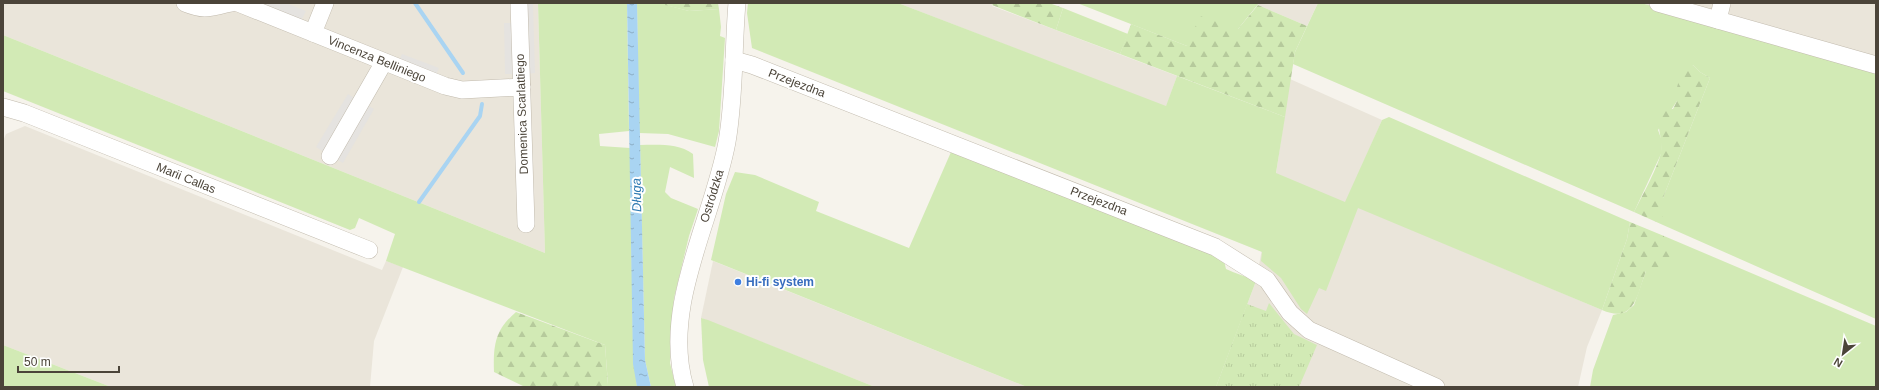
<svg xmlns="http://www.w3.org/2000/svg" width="1879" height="390" font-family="Arial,sans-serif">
<defs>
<pattern id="forest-firs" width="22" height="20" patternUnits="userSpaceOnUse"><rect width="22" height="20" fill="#d2eab5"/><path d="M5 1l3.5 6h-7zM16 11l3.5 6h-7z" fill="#b6ca9c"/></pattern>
<pattern id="park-tufts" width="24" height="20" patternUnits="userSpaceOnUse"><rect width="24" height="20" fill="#d2eab5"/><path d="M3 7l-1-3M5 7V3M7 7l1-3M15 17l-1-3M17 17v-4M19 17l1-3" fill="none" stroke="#b6ca9c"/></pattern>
<pattern id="water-ripples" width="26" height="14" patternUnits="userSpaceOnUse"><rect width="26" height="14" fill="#a9d4f2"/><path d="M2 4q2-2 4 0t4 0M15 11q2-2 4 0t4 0" fill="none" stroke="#8caec5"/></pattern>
</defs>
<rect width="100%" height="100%" fill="#f6f3ec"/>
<g fill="#eae5da">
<path d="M3,3h535l7,250 -542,-218z"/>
<path d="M898,3h95l-1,3 185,70 -11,31z"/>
<path d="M1259,3h59l-11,23 -49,-21z"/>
<path d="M1641,3h235v66z"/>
<path d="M1290,79l92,41 -36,82 256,108 -15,37 -9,40h-362l40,-106 20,-107z"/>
<path d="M25,126l357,144 4,-9 17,6 -29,74 -4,46h-259l-108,-42v-204l3,-7z"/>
<path d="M713,261l314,126h-152l-174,-69z"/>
</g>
<g fill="#d2eab5">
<path d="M538,3h89l2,128 -30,3 1,12 30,2 3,193 4,46h-31l2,-3 -3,-39 -219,-84 9,-27 -36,-16 -4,10 -5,2 -347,-139v-56l542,218z"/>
<path d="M637,3h28l1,2 23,6 30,-2 2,18 -1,9 5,2 -6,93 -4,16 -47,-13 -29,-1z"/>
<path d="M748,3h150l268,103 11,-30 108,41 -9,56 69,29 37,-82 7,-3 241,105 -3,17 -25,71 -244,-102 -32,83 -7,-3 -12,26 -6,-5 -20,-31 -20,-17 1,-9 -510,-204 -5,-35z"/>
<path d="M1077,3h182l-21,26 -51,17z"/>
<path d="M1318,3h323l235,66v250l-213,-94v-27l47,-120 -10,-6 -7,-7 -16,22v14l-19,29 4,11 -1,13 -27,58 -341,-148 2,-12z"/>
<path d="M1063,8l65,26 -8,20 -64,-24z"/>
<path d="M640,145c18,0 38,-2 53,9l1,24 -24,-11 -5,25 6,6 27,11 -9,27 -15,62 -4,65 6,24h-25l-6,-27z"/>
<path d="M951,152l258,101 15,8 2,8c10,5 20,7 30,12l-40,106h-189l-316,-127 15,-66 9,-22 20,3 64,27 -3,9 93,37z"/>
<path d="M1664,236l212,90v61h-286l3,-17 20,-55 13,-3 8,-7 12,-34 18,-25z"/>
<path d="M701,318l7,2 167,67h-166l-6,-27z"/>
<path d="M3,345l108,42h-108z"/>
</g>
<g fill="url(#forest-firs)">
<path d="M665,3h53l1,6 -30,2 -24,-6z"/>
<path d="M993,3h56l14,5 -7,22 -64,-25z"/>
<path d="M1258,5l49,21 -12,26 -10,65 -165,-63 11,-30 56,22 13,-30 38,13z"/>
<path d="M1693,65l7,7 10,6 -47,120v27l-29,-13c6,-12 26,-49 27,-60 2,-16 -6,-28 -1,-43h13l4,-8v-14l6,-19z"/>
<path d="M1630,222l34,14v10l8,6v8l-7,11 -8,4 -11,-4c-9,24 -11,53 -44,39l25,-71z"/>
<path d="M516,312l89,33 3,40 -2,2h-81l-31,-15c-1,-27 1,-42 22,-60z"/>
</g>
<path fill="url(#park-tufts)" d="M1269,303l25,31 23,11 -18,42h-83l31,-83 19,7z"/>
<g fill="#e5e3e0">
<path d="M252,3h34l20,8 -6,12z"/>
<path d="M524,3h9l2,70 -9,1z"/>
<path d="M504,23h9l2,51h-10z"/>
<path d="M402,54l37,14 -4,9 -37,-15z"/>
<path d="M348,94l26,15 -31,54 -27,-16z"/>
</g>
<path fill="url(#water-ripples)" d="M627,3h10l8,357 6,27h-14l-4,-23z"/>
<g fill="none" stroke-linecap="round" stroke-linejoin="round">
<g stroke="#a9d4f2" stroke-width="4">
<path d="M415,3l48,70"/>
<path d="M419,202l61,-86 2,-12"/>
</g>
<defs>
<g id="minor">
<path d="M185,3c23,9 25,4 47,0"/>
<path d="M238,3l207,83 17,4 60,-3"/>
<path d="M519,3l7,221"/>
<path d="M1658,3l218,62"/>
<path d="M1718,20l4,-17"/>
<path d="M313,33l12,-30"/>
<path d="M734,60l18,5 463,182 52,33 23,33 19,17 127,57"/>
<path d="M3,107l21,6 345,137"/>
<path d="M330,156l54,-94"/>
<path d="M685,387c-24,-80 28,-168 42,-245 8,-46 6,-93 10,-139"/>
</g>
</defs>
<use href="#minor" stroke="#c2bbae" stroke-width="18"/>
<use href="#minor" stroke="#fff" stroke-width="17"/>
</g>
<circle fill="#3f7fe0" stroke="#fff" stroke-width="1.5" cx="738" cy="282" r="4"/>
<g text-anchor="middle" stroke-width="4" stroke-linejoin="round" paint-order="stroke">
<g font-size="12" fill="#4b4439" stroke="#fff">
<text transform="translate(377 59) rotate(22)" y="4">Vincenza Belliniego</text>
<text transform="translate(797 83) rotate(21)" y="4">Przejezdna</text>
<text transform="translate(522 114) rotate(-92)" y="4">Domenica Scarlattiego</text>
<text transform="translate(186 178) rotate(22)" y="4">Marii Callas</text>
<text transform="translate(712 196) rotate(-73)" y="4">Ostródzka</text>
<text transform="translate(1099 201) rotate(21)" y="4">Przejezdna</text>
</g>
<g font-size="12" font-weight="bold" fill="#366cbe" stroke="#fff" text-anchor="start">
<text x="746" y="286">Hi-fi system</text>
</g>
<g font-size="13" font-style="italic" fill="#2e7ab2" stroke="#fff">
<text transform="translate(636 195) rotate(-91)" y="5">Długa</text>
</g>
</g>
<rect width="1879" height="390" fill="none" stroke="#4b4439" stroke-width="8"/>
<g transform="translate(1843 354) rotate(210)" stroke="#ffffff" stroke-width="3" paint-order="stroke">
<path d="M0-3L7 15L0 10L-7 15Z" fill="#4b4439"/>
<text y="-6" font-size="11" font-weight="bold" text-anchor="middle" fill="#4b4439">N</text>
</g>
<path d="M18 366v6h101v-6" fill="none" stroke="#4b4439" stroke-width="2"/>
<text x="24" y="366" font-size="12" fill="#4b4439" stroke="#ffffff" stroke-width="3" paint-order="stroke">50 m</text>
</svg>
